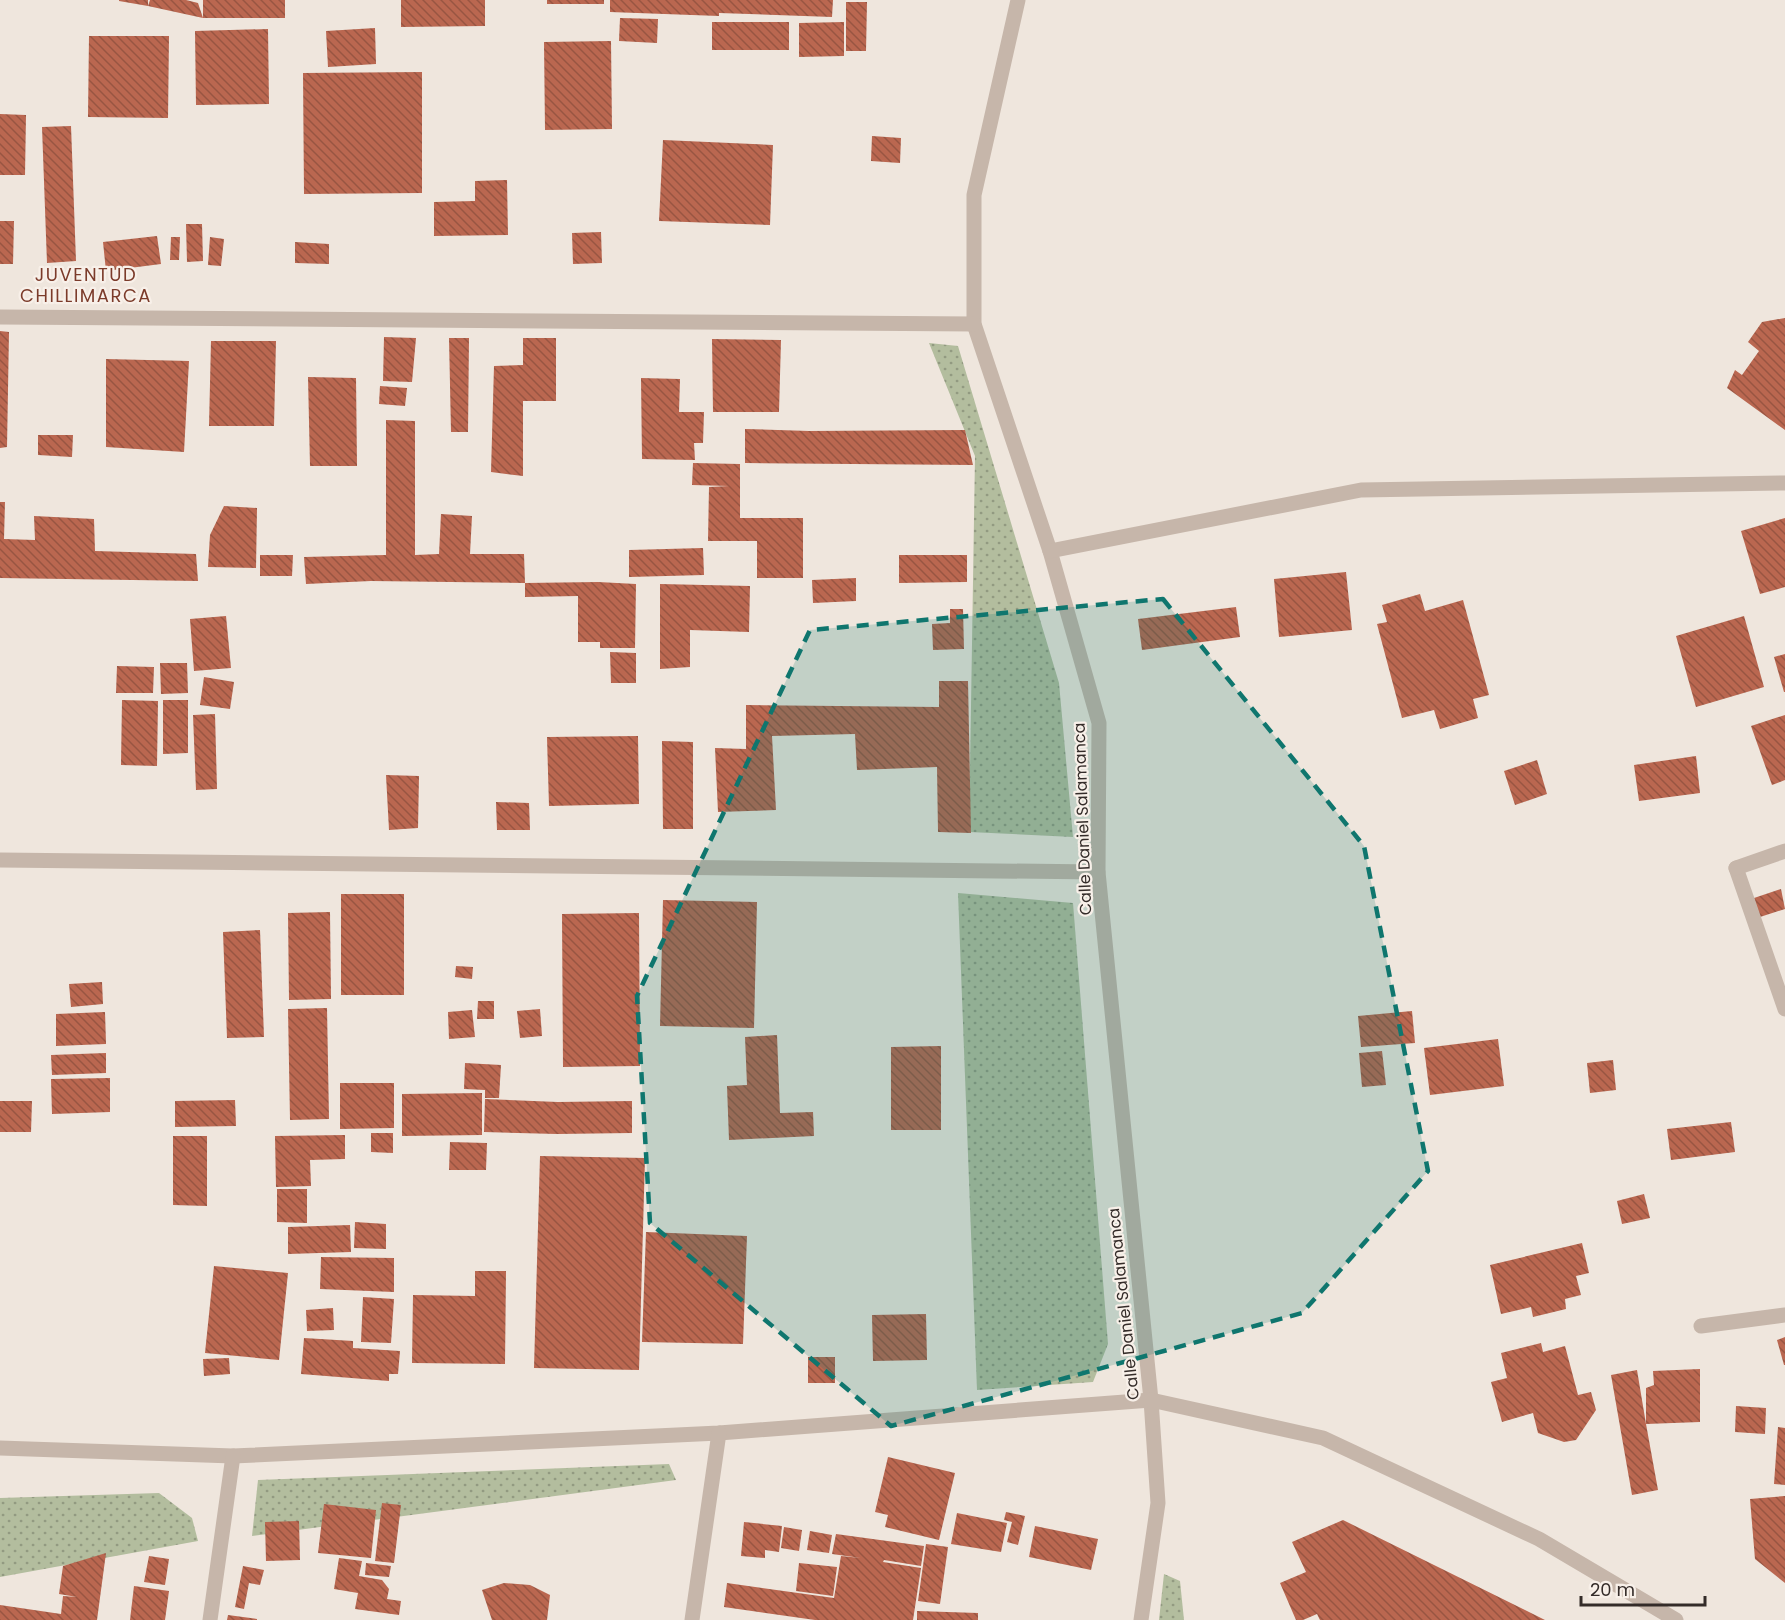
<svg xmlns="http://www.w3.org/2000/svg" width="1785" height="1620" font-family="Poppins,sans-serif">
<defs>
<pattern id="park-dots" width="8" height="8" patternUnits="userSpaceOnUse" patternTransform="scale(1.5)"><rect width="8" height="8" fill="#b3bd9e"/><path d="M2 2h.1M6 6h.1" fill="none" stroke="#929a81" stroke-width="1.8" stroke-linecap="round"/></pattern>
<pattern id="building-back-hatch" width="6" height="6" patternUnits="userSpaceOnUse" patternTransform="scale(1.5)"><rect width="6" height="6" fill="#ba6750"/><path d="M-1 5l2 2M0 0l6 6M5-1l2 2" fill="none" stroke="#985542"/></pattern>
</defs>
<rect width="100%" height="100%" fill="#efe6dd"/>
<g fill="url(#park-dots)">
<path d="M929,343l29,3 101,337 14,154 -104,-5 6,-376z"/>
<path d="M958,893l115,10 35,441 -15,38 -116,8z"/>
<path d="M669,1464l7,16 -424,56 6,-56z"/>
<path d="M159,1493l33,25 6,23 -198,36v-79z"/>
<path d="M1164,1574l16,7 4,39h-25z"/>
</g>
<g fill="url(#building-back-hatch)">
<path d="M119,0h29v6l-29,-5z"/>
<path d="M150,0h36l12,3 5,15v-18h82v18h-82l-55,-12z"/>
<path d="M401,0h84v26l-84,1z"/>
<rect x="547" y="0" width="57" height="4"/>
<path d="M610,0h223l-1,17 -113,-4v3l-109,-4z"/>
<path d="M846,2h21l-1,49h-20z"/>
<path d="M620,18l38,1 -1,24 -38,-2z"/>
<rect x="712" y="22" width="77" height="28"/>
<path d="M844,22v34l-45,1v-34z"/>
<path d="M375,28l1,36 -48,3 -2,-36z"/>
<path d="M268,29l1,75 -73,1 -1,-74z"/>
<path d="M89,36h80l-1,82 -80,-1z"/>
<path d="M611,41l1,88 -67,1 -1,-88z"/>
<path d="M422,72v121l-118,1 -1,-121z"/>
<path d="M0,114l26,1 -1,60h-25z"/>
<path d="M71,126l5,135 -29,2 -5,-136z"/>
<path d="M872,136l29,2 -1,25 -29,-2z"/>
<path d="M663,140l110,5 -3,80 -111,-4z"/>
<path d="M507,180l1,55 -74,1v-34l41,-1v-20z"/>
<path d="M0,221h14l-1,43h-13z"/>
<path d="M186,224h16l1,37 -16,1z"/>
<path d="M601,232l1,31 -29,1 -1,-31z"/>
<path d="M157,236l4,28 -55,7 -3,-29z"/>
<path d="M171,237h9l-1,23h-9z"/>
<path d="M210,237l14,2 -3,27 -13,-1z"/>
<path d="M295,242l34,2v20l-34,-1z"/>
<path d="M1785,318v112l-58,-42 8,-18 7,5 17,-24 -11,-9 14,-20z"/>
<path d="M0,331l9,1 -2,115 -7,1z"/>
<path d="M384,337l32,1 -4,44 -29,-1z"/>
<path d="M449,338h20l-1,94h-17z"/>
<path d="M523,338h33v63h-33v75l-32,-4 3,-106 29,-1z"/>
<path d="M712,339l69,1 -2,72h-66z"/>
<path d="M211,341h65l-2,85h-65z"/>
<path d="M106,359l83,2 -5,91 -78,-5z"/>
<path d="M308,377l48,1 1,88h-47z"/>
<path d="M641,378l39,1 -1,33h25l-1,31h-9l1,17 -53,-1z"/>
<path d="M380,386l27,2 -2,18 -26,-2z"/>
<path d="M386,420l29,1v134l24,-1 2,-40 31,2 -2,38h54l1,29 -154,-2 -65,3 -2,-27 82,-2z"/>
<path d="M745,429l64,2 156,-1 8,35 -228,-2z"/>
<path d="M38,435h35l-1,22 -34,-2z"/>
<path d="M693,463l47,1v54h63v60h-46v-37h-49l1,-54 20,-1 -37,-1z"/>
<path d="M0,502h5l-1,37 31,1 -1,-24 60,3 1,32 101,3 2,27 -198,-3z"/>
<path d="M224,506l33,2 -1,60 -48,-1 2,-32z"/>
<path d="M1785,518v69l-25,7 -19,-63z"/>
<path d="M703,548l1,27 -75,2v-27z"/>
<path d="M260,555h33l-1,21h-32z"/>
<path d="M899,555h68v27l-68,1z"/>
<path d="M1346,572l6,58 -73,7 -5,-58z"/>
<path d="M856,578v23l-43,2 -1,-23z"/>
<path d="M598,582l38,2 -1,64h-35v-6h-22v-46l-53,1v-14z"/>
<path d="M660,584l90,2 -1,46 -59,-2v37l-30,2z"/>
<path d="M1420,594l5,17 38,-11 26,95 -16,4 5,19 -38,11 -6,-19 -32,8 -25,-94 10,-2 -5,-17z"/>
<path d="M1236,607l4,30 -98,13 -4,-31z"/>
<path d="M950,609h13l1,40 -31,1 -1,-26 18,-1z"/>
<path d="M226,616l5,52 -37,3 -4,-52z"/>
<path d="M1744,616l20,71 -68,20 -20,-71z"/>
<path d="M610,652l26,1v30h-25z"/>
<path d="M1785,654v38h-1l-10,-35z"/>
<path d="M160,663h27l1,30 -27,1z"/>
<path d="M117,666l37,1 -1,26h-37z"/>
<path d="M204,677l30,5 -4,27 -30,-4z"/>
<path d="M939,681h29l3,152 -33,-1 -1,-65 -80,3 -2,-36 -83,2 4,74 -58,2 -3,-64 31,1v-44l193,2z"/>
<path d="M122,700l36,1 -1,65 -36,-1z"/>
<path d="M163,700h25v53l-25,1z"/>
<path d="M215,714l2,75 -21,1 -3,-75z"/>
<path d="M1785,715v65l-13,5 -21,-59z"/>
<path d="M638,736l1,68 -90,2 -2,-69z"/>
<path d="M662,741l31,1v87h-30z"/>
<path d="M1696,756l4,37 -61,8 -5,-36z"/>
<path d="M1537,760l10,34 -32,11 -11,-34z"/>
<path d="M386,775l33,1 -1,52 -29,2z"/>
<path d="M496,802l33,1 1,27h-33z"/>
<path d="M1781,889l4,20 -25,8 -6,-19z"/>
<rect x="341" y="894" width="63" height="101"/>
<path d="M663,900l94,2 -3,126 -94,-2z"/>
<path d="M330,912l1,87 -42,1 -1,-87z"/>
<path d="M639,913l1,153 -77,1 -1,-153z"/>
<path d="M260,930l4,107 -37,1 -4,-106z"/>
<path d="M456,966l17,1 -1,12 -17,-2z"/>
<path d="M102,982l1,22 -32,3 -2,-23z"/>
<path d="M478,1001h16v18h-17z"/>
<path d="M327,1008l2,111 -39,1 -2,-111z"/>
<path d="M540,1009l2,27 -22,2 -3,-27z"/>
<path d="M472,1010l3,27 -26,2 -1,-27z"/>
<path d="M1412,1011l3,32 -54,4 -3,-31z"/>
<path d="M105,1012l1,32 -50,2v-32z"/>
<path d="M777,1035l3,78 33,-1 1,24 -85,4 -2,-54 20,-1 -2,-48z"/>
<path d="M1498,1039l6,47 -74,9 -6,-47z"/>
<path d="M941,1046v84h-50v-83z"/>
<path d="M1382,1051l4,34 -24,2 -3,-34z"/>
<path d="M106,1053v20l-54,2 -1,-20z"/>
<path d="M1613,1060l3,30 -26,3 -3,-30z"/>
<path d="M465,1063l36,2 -2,33h-14v-8l-21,-1z"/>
<path d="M110,1078v34l-58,2 -1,-35z"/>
<path d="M340,1083h54v45l-54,1z"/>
<path d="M482,1093v42l-80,1v-42z"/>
<path d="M485,1099l73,3 74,-1v32l-75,1 -73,-2z"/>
<path d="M235,1100l1,26 -61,1v-26z"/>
<path d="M0,1101h32l-1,31h-31z"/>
<path d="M1731,1122l4,30 -64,8 -4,-31z"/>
<path d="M371,1133h22v20l-22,-1z"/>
<path d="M345,1135v24l-35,1 1,26 -35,1 -1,-51z"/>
<path d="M173,1136h34v70l-34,-1z"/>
<path d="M450,1142l37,1 -1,27h-37z"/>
<path d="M540,1156l105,2 -6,212 -105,-2z"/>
<path d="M277,1189h30v34l-30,-1z"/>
<path d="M1644,1194l6,24 -28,6 -5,-23z"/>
<path d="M355,1222l31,2v25l-32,-1z"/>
<path d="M350,1225l1,27 -63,2v-27z"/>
<path d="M646,1232l101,4 -4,108 -101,-2z"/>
<path d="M1582,1243l7,30 -13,3 5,19 -16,4 1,10 -33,8 -2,-10 -30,7 -11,-49z"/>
<path d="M321,1257l73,1v34l-74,-3z"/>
<path d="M214,1266l74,7 -9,87 -74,-7z"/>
<path d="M475,1271h31l-1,93 -93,-1 1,-68 62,1z"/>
<path d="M363,1297l31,2 -3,44 -30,-1z"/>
<path d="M333,1308l1,22 -27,1 -1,-21z"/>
<path d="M926,1314l1,46 -54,1 -1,-46z"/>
<path d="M1785,1337v28h-1l-7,-25z"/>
<path d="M304,1338l49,3v7l47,3 -2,23h-9v7l-88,-7z"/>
<path d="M1541,1343l2,9 22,-6 13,49 13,-3 5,18 -20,30 -12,2 -26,-9 -5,-20 -31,9 -11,-40 16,-4 -6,-25z"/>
<rect x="808" y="1357" width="27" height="26"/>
<path d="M229,1358l1,16 -26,2 -1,-17z"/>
<path d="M1700,1369v53l-54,2 12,66 -26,5 -21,-120 26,-5 9,54v-36l8,-3 -1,-14z"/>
<path d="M1736,1406l30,2 -1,26 -30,-2z"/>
<path d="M1778,1427l7,1v57l-11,-1z"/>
<path d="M888,1457l67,16 -16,67 -54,-13 3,-12 -13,-3z"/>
<path d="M1785,1496v87l-30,-24 -5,-60z"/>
<path d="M382,1503l19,2 -7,58 -19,-2z"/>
<path d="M324,1504l52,6 -5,48 -53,-5z"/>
<path d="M1006,1512l19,4 -7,29 -11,-3 5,-20 -8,-2z"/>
<path d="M957,1513l50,10 -6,29 -50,-8z"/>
<path d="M1343,1520l202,100h-225l-3,-6 -14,6h-7l-16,-37 26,-11 -14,-30z"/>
<path d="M299,1521l1,39 -34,1 -1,-39z"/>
<path d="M744,1522l38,4 -3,26 -14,-2v8l-24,-2z"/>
<path d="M1035,1526l63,13 -7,31 -62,-13z"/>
<path d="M784,1527l18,3 -3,21 -18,-3z"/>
<path d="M810,1531l22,4 -3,18 -22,-3z"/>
<path d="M836,1534l88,12 -3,20 -37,-6 -1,2 38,6 -8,52h-98l-91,-13 3,-24 107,15 7,-42 20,2 -29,-4z"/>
<path d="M926,1544l22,3 -8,57 -22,-3z"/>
<path d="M106,1553l-9,67h-97v-15l61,9 2,-18 14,1 -18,-3 4,-28z"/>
<path d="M149,1556l20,3 -4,26 -21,-3z"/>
<path d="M339,1558l23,3 -3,15 23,4 7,9 -2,10 14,2 -2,14 -44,-6 3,-16 -24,-4z"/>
<path d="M366,1563l25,3 -2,11 -24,-2z"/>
<path d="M799,1563l38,4 -4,29 -37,-5z"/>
<path d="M243,1566l21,4 -4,15 -11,-2 -5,26 -9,-2z"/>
<path d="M504,1583l26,2 20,10 -3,25h-55l-10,-30z"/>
<path d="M134,1586l35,5 -4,29h-35z"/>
<path d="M917,1611l61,2v7h-61z"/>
<path d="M228,1615l29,4v1h-30z"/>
</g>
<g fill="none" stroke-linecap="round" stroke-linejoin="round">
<g stroke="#c6b6aa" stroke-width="15">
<path d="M1736,868l49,141"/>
<path d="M1701,1326l84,-11"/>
</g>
<g stroke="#c6b6aa" stroke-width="15">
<path d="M1018,0l-44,195v129l76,227 49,172 -1,149 53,528 7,103 -17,117"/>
<path d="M0,317l974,7"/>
<path d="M1050,551l311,-61 424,-7"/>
<path d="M0,860l1098,12"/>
<path d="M1736,868l49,-17"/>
<path d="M0,1448l233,8 486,-23 432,-33 172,38 216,101 137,81"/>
<path d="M210,1620l23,-164"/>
<path d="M692,1620l27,-187"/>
</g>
</g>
<path fill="#0f766e" fill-opacity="0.2" stroke="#0f766e" stroke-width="4.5" stroke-dasharray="12 8" stroke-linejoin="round" d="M1163,599l201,247 64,325 -126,142 -411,113 -241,-203 -13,-227 173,-366z"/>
<g text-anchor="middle" stroke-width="4.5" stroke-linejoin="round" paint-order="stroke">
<g font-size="16" fill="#342c29" stroke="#f8f0e9">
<text transform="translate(1082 819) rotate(-92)" y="6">Calle Daniel Salamanca</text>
<text transform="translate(1123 1304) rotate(-96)" y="6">Calle Daniel Salamanca</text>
</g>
<g font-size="18" letter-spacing="1.5" fill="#7b3b2a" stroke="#f8f0e9">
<text x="86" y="281">JUVENTUD<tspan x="86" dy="21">CHILLIMARCA</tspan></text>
</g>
</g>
<path d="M1581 1596v9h124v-9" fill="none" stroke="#342c29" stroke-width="3"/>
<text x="1590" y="1596" font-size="18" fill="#342c29" stroke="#f8f0e9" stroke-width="4.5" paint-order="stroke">20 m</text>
</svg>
